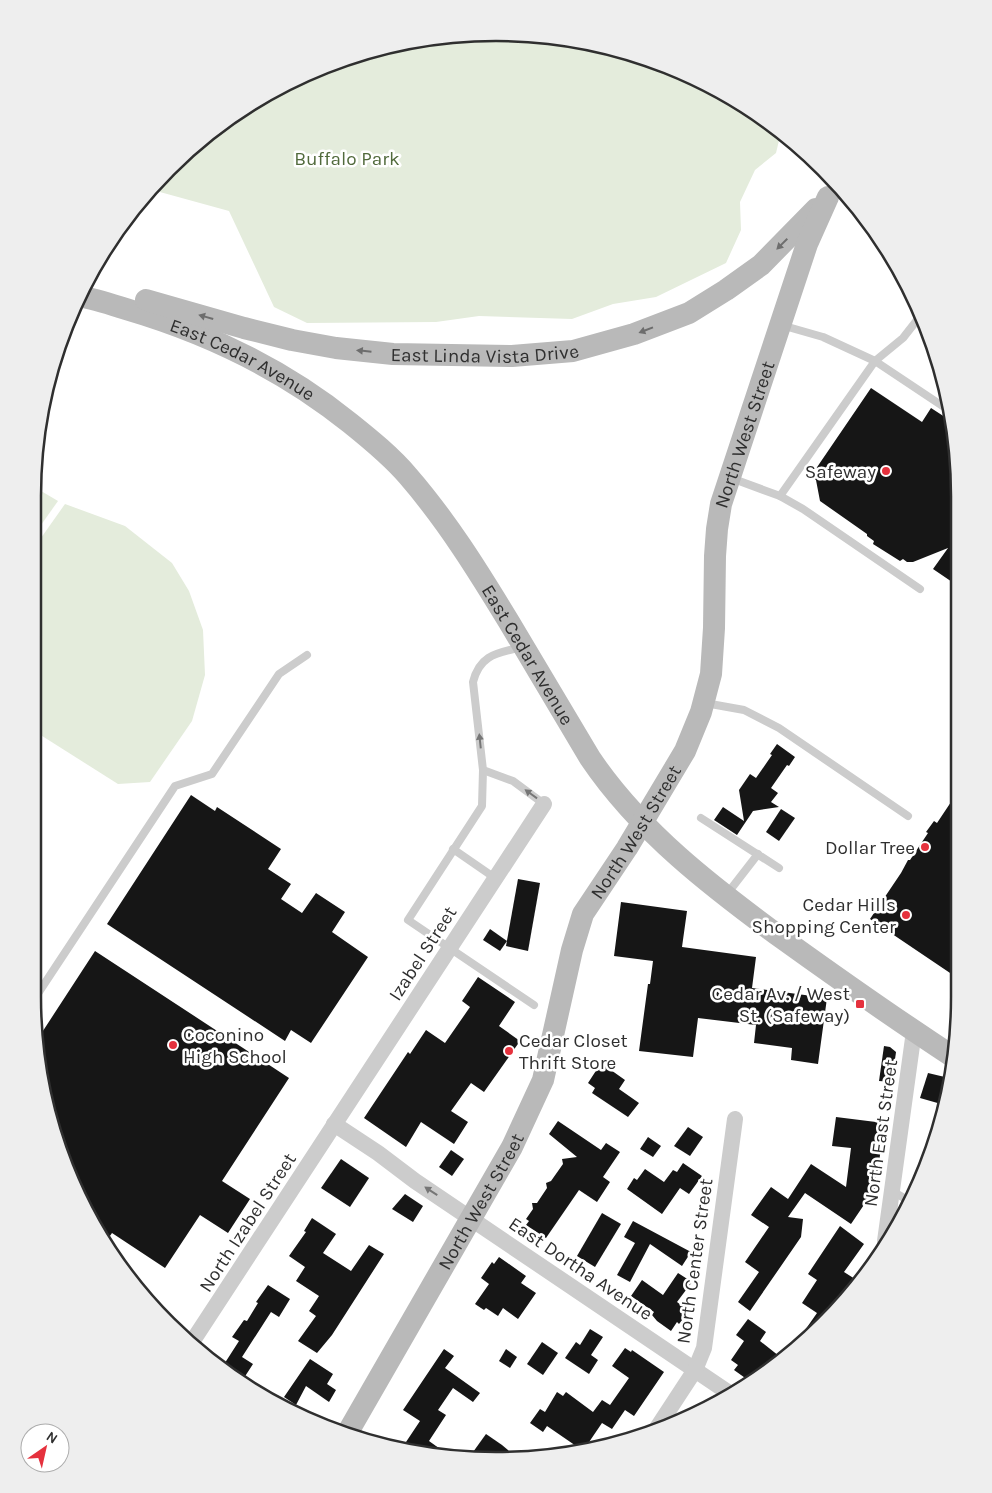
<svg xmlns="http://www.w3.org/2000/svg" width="992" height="1493" font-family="Karla,sans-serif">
<rect width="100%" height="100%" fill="#fff"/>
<g fill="#e4ecdc">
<path d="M466,33l86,3 17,8 14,-1 62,14 83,38 53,37 -5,21 -21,17 -15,32 1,28 -15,33 -70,34 -43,7 -41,15 -93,-3 -43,6 -129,1 -33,-16 -45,-96 -80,-22 65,-61 77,-48 85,-32z"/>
<path d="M36,488l22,13 -22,31z"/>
<path d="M65,504l60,22 47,37 17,28 14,39 2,45 -13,46 -42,61 -32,2 -79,-50h-5l2,-189z"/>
</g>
<g fill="#161616">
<path d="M871,388l51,34 9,-14 20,13 1,8 -6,8 9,6 4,23 -1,120 -25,-17 15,-21 -35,14h-6l-4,-3 -3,2 -27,-17 1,-3 -7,-5v-2l-47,-33 -4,-21 -5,-4z"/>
<path d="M777,744l18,13 -6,9 -2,-1 -16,23 7,5 -7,9 8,5 -26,4 -16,24 -23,-15 9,-13 21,14 -5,-31 11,-16 6,4 16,-23 -2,-1z"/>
<path d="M957,793v37l-1,147 -86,-58 31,-46 7,-13h2l18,-27 -2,-1 8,-11 3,2z"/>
<path d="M191,795l24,16 2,-4 64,42 -13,20 23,15 -10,15 21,14 14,-20 29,19 -13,20 36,25 -57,86 -20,-13 -6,11 -178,-117z"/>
<path d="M781,809l14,9 -16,23 -13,-9z"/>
<path d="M518,879l22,4 -12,68 -22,-5z"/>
<path d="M621,902l66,9 -5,36 74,10 -4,31 75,10 -9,66 -27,-4 1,-12 -38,-5 2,-18 -58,-7 -5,39 -54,-6 9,-67h2l3,-23 -39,-5z"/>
<path d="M490,929l17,12 -7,10 -17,-11z"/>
<path d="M95,951l194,127 -67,103 28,18 -22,34 -28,-18 -35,53 -53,-35 -7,10 -48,-97 -18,-109z"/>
<path d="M478,977l37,25 -16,24 21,15 -36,51 -13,-9 -20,28 17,11 -14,22 -33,-22 -15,25 -42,-29 44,-66 2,2 16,-24 19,13 25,-36 -8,-6z"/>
<path d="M884,1046l6,1 6,5 -4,30 -13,-1z"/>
<path d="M601,1063l24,17 -6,9 20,14 -11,14 -36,-24 3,-5 -7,-5z"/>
<path d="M928,1073l21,5 -8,26 -21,-6z"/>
<path d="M836,1117l48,6 -6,48 -5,13 3,3 -25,37 -46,-31 -17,24 15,2 -2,18 -51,74 -12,-9 21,-30 -14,-10 24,-35 -18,-12 20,-28 17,12 23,-35 35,23 5,-39 -19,-2z"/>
<path d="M558,1121l43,29 5,-7 14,9 -17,25 7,5 -13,20 -18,-12 -33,48 -20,-13 3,-4 -3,-2 7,-10 -1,-6h5l10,-15 -1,-5 5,-2 12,-17 -1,-5 15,-2 -28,-23z"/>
<path d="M688,1127l15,10 -13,19 -16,-10z"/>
<path d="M648,1137l13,9 -8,11 -13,-8z"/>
<path d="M451,1150l13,9 -12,17 -13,-9z"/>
<path d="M341,1159l28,19 -19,29 -29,-19z"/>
<path d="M683,1163l19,13 -13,18 -9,-6 -18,26 -35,-25 7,-11 3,2 8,-11 19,13 9,-12 4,2z"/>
<path d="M405,1194l18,12 -10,16 -21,-13z"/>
<path d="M602,1213l19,11 -26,43 -18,-11z"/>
<path d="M312,1218l24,16 -13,19 28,18 18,-26 15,9 -52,81 -15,18 -19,-12 18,-25 -7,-5 10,-15 -23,-15 9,-14 -16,-11 17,-24 -2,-1z"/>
<path d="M633,1221l58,31 -9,14 -32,-22 -20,38 -13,-7 18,-32 -11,-6z"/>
<path d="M840,1226l24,18 -20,28 11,7 -14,21 3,3 -39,32 -2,-2 14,-20 -15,-10 15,-23 -9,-6z"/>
<path d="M499,1257l27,19 -5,7 15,10 -18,26 -15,-11 -5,8 -12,-8 -2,2 -9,-6 14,-20 -8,-6 11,-16 2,2z"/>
<path d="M678,1273l14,9 -15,20 12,9 -10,13 -2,-2 -6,9 -14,-10 -5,-6 2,-3 -23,-16 11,-16 21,15z"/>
<path d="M268,1285l22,14 -11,18 -8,-5 -29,45 11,7 -11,17 -21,-12 18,-28 -7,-4 12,-17 3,1 11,-18 -2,-1z"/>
<path d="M748,1319l18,13 -6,9 19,15 -25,21 -3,-2 -3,5 -14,-10 4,-5 -7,-5 13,-19 -8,-6z"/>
<path d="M590,1329l13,8 -12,18 7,5 -9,14 -24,-16 11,-16 4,3z"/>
<path d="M542,1342l16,11 -15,22 -16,-11z"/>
<path d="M625,1348l6,4 1,-2 32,22 -30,44 -9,-6 -13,19 -10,-6 -17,25h-6l-32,-22 -4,6 -13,-9 10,-14 5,3 12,-20 6,4 3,-4 27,20 9,-12 8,5 19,-27 -17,-12z"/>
<path d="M444,1349l10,7 -9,12 35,25 -7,9 -20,-14 -15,22 8,5 -17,26 21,15 -46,-11 16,-24 -17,-11z"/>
<path d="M506,1349l11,8 -7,11 -11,-7z"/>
<path d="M310,1359l23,15 -6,10 9,6 -7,12 -23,-16 -10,19 -12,-8z"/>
<path d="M486,1434l16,11 12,10 -46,4z"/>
</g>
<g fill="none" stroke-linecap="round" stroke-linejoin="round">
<g stroke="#ccc" stroke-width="8">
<path d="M781,325l42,12 52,24 75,50"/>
<path d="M731,478l49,18 23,13 117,80"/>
<path d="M780,496l95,-135 28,-23 18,-23"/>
<path d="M522,647c-24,6 -42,7 -49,35l10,88 30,11 31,23"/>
<path d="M705,703l39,7 35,18 129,88"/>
<path d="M483,770l-1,36 -74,114 126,85"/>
<path d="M701,818l78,50"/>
<path d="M453,849l42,29"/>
<path d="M727,894l31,-40"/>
<path d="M33,1001l142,-215 37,-12 67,-100 28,-19"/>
<path d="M892,1191l19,11"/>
</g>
<g stroke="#ccc" stroke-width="16">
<path d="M334,1124l44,29 37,28 317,214"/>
<path d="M885,1241l29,-210"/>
<path d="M192,1342l352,-538"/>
<path d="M657,1428l38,-58 9,-22 31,-229"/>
</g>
<g stroke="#b9b9b9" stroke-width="22">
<path id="s1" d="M79,296c16,3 31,8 47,13 82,24 157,60 224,114 20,16 41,33 58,53 39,45 70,95 101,146 27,45 54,90 81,136 50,74 122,129 193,181 57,41 114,81 172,119"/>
<path id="s2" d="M146,300l98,28 48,12 44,8 57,6 119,2 61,-5 61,-17 55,-21 37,-23 35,-25 55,-56"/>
<path id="s3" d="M348,1432l164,-285 31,-67 29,-130 11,-36 44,-66 58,-97 16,-39 10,-38 3,-46 1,-72 2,-27 4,-25 86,-260 21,-47"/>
</g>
</g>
<defs><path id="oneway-solid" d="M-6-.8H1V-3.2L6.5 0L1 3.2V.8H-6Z" transform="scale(1.25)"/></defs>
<g fill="#6d6d6d">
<use href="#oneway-solid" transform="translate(782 244) rotate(135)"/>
<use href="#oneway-solid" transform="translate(206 317) rotate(-164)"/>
<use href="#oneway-solid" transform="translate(646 330) rotate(159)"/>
<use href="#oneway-solid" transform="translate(364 351) rotate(-174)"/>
</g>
<g fill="#767676">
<use href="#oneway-solid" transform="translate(480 741) rotate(-96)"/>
<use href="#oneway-solid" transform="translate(531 794) rotate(-144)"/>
<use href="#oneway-solid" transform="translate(431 1191) rotate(-147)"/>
</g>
<g fill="#e5313d" stroke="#fff" stroke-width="2">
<circle cx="886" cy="471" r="5"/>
<circle cx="925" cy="847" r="5"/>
<circle cx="906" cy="915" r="5"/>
<rect x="855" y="999" width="10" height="10" rx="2.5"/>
<circle cx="173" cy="1045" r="5"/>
<circle cx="509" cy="1051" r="5"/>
</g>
<g text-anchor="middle" stroke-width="5" stroke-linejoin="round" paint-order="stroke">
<g font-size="19" fill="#516a3c" stroke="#fff">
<text x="347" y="165">Buffalo Park</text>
</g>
<g font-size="19" fill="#2f2f2f" stroke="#fff">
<text dy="7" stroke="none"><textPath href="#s2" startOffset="345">East Linda Vista Drive</textPath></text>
<text dy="7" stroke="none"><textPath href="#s1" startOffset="176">East Cedar Avenue</textPath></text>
<text dy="7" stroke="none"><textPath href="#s3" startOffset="1091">North West Street</textPath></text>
<text dy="7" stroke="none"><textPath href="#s1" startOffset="596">East Cedar Avenue</textPath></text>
<text dy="7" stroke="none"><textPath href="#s3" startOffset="671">North West Street</textPath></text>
<text transform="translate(422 953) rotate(-57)" y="7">Izabel Street</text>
<text transform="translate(880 1133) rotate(-82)" y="7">North East Street</text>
<text dy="7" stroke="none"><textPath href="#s3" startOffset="266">North West Street</textPath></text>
<text transform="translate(247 1222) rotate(-57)" y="7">North Izabel Street</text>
<text transform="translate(694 1261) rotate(-82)" y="7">North Center Street</text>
<text transform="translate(581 1268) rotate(34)" y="7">East Dortha Avenue</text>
</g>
<g font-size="19" fill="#2f2f2f" stroke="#fff" text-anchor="end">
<text x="876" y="478">Safeway</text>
<text x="915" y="854">Dollar Tree</text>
<text x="896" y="911">Cedar Hills<tspan x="896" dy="22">Shopping Center</tspan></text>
<text x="850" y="1000">Cedar Av. / West<tspan x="850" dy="22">St. (Safeway)</tspan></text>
<text x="183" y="1041" text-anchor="start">Coconino<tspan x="183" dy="22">High School</tspan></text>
<text x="519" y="1047" text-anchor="start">Cedar Closet<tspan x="519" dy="22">Thrift Store</tspan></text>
</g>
</g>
<path d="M0 0H992V1493H0ZM496 41H496A455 455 0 0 1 951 496V997A455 455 0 0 1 496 1452H496A455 455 0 0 1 41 997V496A455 455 0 0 1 496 41Z" fill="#eee" fill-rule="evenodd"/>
<path fill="none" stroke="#2f2f2f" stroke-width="2.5" d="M496 41H496A455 455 0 0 1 951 496V997A455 455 0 0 1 496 1452H496A455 455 0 0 1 41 997V496A455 455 0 0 1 496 41Z"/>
<g transform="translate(45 1448) rotate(34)"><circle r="24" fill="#ffffff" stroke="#acacac"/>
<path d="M0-4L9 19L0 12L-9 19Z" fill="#e5313d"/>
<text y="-8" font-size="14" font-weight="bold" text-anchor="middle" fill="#2f2f2f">N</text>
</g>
</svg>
